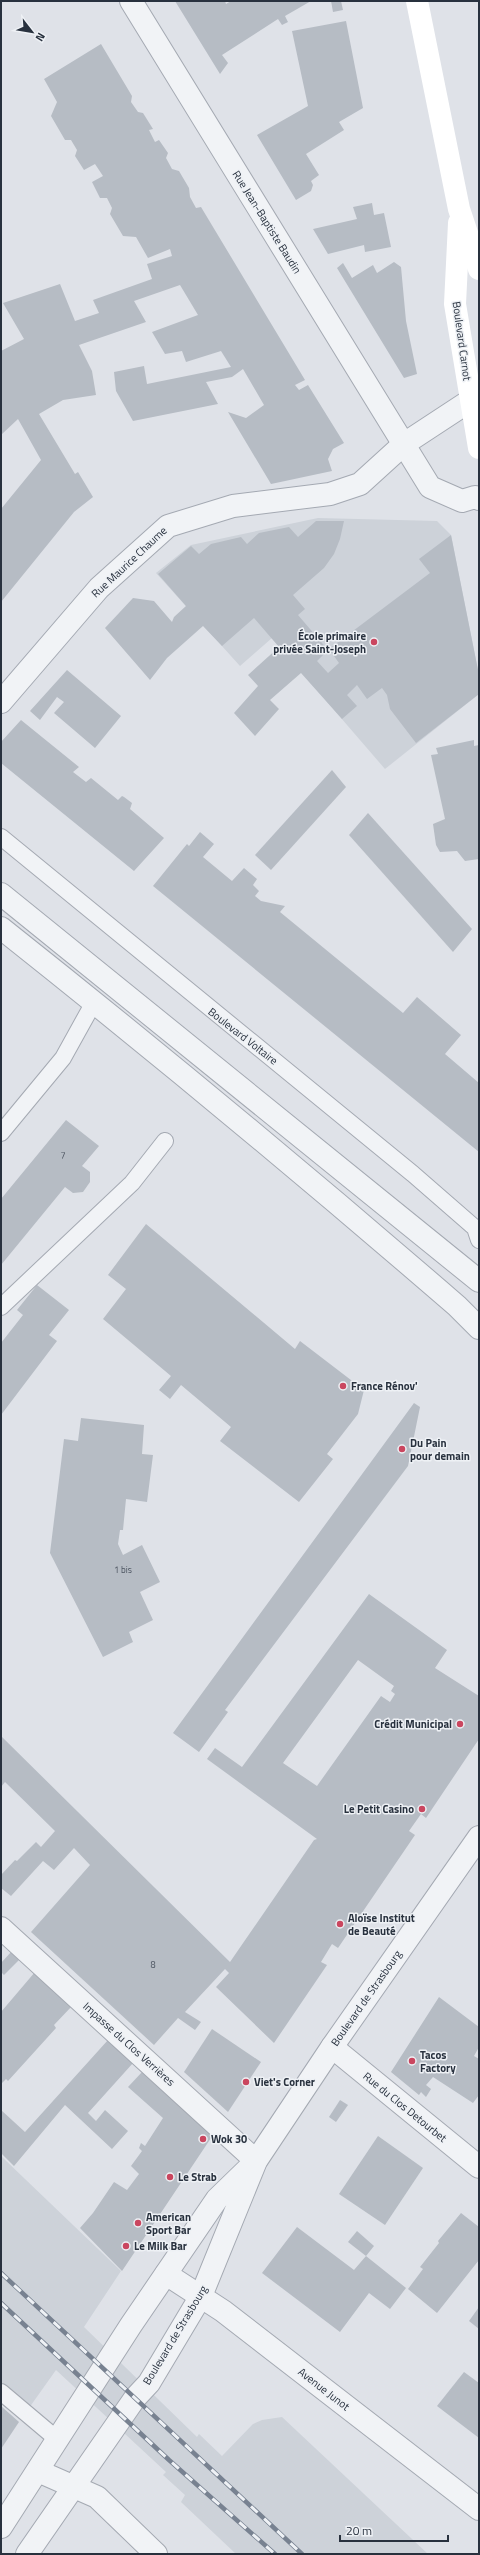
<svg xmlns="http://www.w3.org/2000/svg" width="480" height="2555" font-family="'Titillium Web',sans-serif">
<rect width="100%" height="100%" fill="#dfe2e8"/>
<g fill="#cdd2d9">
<path d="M318,518l119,3 14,14 28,140v19l-94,75 -113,-131 -32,28 -84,-93 35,-28z"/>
<path d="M1,2156l120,115 -37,56 113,110 2,-3 23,22 31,-32 9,-4 20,-3 146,137h-192l-55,-52 4,-7 -22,-20 3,-3 -110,-102 -27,38 -28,-26z"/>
</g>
<g fill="#b6bcc4" fill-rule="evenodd">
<path d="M175,1h50l1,3 5,-3h80l-26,15 3,6 -6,3 -4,-6 -56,36 6,8 -8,11z"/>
<path d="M331,1h10l2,9 -10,2z"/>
<path d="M346,21l17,87 -24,14 5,8 -38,24 13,21 -8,6 2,4 -2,6 -15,9 -39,-65 51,-29 -16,-75z"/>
<path d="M101,44l31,52 -1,6 7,10 5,1 10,16 -4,1 6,12 4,-2 9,13 -2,5 6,11 7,2 10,17 1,9 6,11 5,-1 104,173 -10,5 4,5 9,-5 36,58 -11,6 -5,10 4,12 -61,13 -43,-72 18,6 18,-13 -21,-36 -11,8 -26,5 12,22 -85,17 -17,-30 -2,-19 30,-6 3,18 84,-17 -10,-16 -35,11 -4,-11 -17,3 -13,-22 46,-17 -18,-30 -46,16 12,21 -67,23 13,26 4,24 -33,5 -24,14 36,60 3,-2 15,25 -19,15 -73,90v-93l40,-49 -23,-41 -17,16v-84l23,-12 -21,-36 57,-19 15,37 24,-8 -6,-13 59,-21 -5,-15 25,-8 -2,-7 -22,9 -12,-21 -13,-1 -13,-22 2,-6 -5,-10h-7l-8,-16 11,-6 -8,-12 -11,6 -9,-14 2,-6 -6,-10h-6l-14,-24 6,-14 -13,-23z"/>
<path d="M372,203l2,12 10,-2 7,34 -26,5 -1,-7 -36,9 -15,-25 44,-10 -4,-12z"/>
<path d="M394,262l7,5 5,54 11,53 -13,4 -67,-110 6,-5 9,15 21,-13 4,8z"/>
<path d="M316,521h28l-4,18 -6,15 -10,14 -31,27 12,14 -7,6 30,35 -11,11 11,12 11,-10 -10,-14 101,-76 -11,-14 32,-24 28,140v19l-63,49 -26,-34 -3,-14 -5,-7 -15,11 -10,-14 -10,10 10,11 -15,13 -41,-46 -31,27 9,9 -24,27 -21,-23 24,-27 -10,-11 31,-28 -25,-29 -32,28 -19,-20 -36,32 -17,22 -45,-52 28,-30 21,3 18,21 2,-5 12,-11 -28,-32 33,-28 8,8 12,-10 30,-7 6,7 12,-11 30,-6 9,10z"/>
<path d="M67,670l54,46 -26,32 -41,-35 10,-11 -7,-5 -17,23 -10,-9z"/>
<path d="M21,720l58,47 -6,5 13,10 5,-4 27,22 4,-4 2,1 8,6 -2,6 34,29 -30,33 -133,-108v-21z"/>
<path d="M474,740v6l5,-1v114l-14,2 -8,-10 -17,1 -4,-7 -3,-21 12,-5 -14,-64 7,-1 -2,-6z"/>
<path d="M332,770l14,17 -75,83 -16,-15z"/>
<path d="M368,813l104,116 -19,23 -104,-117z"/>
<path d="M200,832l14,12 -11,13 29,24 12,-13 13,11 -4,6 6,6 -4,5 6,5 24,5 -5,6 123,101 14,-16 44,38 -16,19 34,29v69l-326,-266 34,-42 2,2z"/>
<path d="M66,1120l33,26 -17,20 8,6v10l-7,10 -10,1 -8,-6 -64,78v-66z"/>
<path d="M146,1224l149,125 5,-8 64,49 -6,24 -31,40 6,5 -34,43 -79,-61 11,-14 -50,-42 -11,14 -11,-9 12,-14 -68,-57 23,-30 -18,-14z"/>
<path d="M37,1285l32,25 -20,25 8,6 -56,74v-72l22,-28 -6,-5z"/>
<path d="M414,1403l6,4 -12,59 -183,244 3,2 -29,40 -26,-19z"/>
<path d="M81,1418l63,7 -2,29 11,1 -6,47 -21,-3 -3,31h-3l-2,14 5,11 19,-10 18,37 -20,10 13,28 -24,12 4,10 -30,15 -53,-104 14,-114 14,2z"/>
<path d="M369,1594l78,56 -12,18 44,28v43l-53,79 -5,-4 -12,17 6,4 -77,113 -6,-4 -11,18 6,3 -53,78 -58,-56 13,-14 -4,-4 -40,43 16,10 -6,8 -17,-12 -24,27 -123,-113 59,-67 -16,-17 -20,22 -11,-9 -32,35 -10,-8v-13l14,-15 2,1 19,-19 5,5 14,-16 -50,-49 -4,5v-51l229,226 84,-122 3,-1 -110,-80 8,-11 27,19zM358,1660l36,26 -3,5 4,3 -5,8 -9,-6 -64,90 -34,-23z"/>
<path d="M12,1951l8,8 -16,16 -3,-3v-9z"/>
<path d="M35,1972l37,34 -18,19 2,3 -48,53 -2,-2 -5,5v-72z"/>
<path d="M439,1997l40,30v20l-5,9 5,3v36l-6,8 -40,-26 -7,8 5,4 -5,8 -5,-5 -2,3 -28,-23z"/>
<path d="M212,2029l49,33 -33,50 -44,-40z"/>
<path d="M108,2040l25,23 -45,50 8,8 9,-11 23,21 -16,18 -47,-44 -51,61 -13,-13v-43l24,22z"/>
<path d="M143,2071l70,64 -91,136 -42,-43 13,-15 21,-31 13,8 12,-16 -8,-8 11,-15 -3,-3 2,-5 4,3 18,-28 -35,-31z"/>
<path d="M340,2100l8,5 -12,17 -7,-5z"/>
<path d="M378,2136l45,32 -38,57 -46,-31z"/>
<path d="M461,2213l18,14v33l-42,53 -29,-24 15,-20 -3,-2 19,-24 -1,-2z"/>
<path d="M297,2227l57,43 12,-14 40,32 -16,21 -21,-16 -29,39 -78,-59z"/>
<path d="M357,2231l17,15 -8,10 -18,-14z"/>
<path d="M479,2307v22l-10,-8z"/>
<path d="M464,2372l15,11v55l-42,-32z"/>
<path d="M1,2406l18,16 -18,27z"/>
</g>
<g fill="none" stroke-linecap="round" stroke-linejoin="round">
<defs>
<g id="service">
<path d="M1,837l412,337 62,54 4,12"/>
<path d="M1,1133l62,-75 31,-56"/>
<path d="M1,1307l131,-124 33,-42"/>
<path d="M1,2392l57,48"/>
</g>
<g id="minor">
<path d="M131,1l299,486 32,14 13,-4 4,2"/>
<path d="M1,702l98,-114 69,-62 65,-20 97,-12 30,-10 44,-40 67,-44"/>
<path d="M1,1928l255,233"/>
<path d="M332,2047l147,120"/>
<path d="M166,2274l57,37 256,198"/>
<path d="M38,2471l59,26 59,57"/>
</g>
<g id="tertiary">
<path d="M1,894l478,387"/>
<path d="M1,928c155,123 307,249 456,378l22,22"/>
<path d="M1,2527l130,-202 86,-126 33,-32"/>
<path d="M27,2554l108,-156 14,-15 52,-87 55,-135 76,-114 147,-210"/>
</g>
</defs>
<use href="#service" stroke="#a4a9b2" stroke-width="18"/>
<use href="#minor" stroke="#a4a9b2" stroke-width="24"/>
<use href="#tertiary" stroke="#a4a9b2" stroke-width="24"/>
<use href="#service" stroke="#f1f3f6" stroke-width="16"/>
<use href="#minor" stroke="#f1f3f6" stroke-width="22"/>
<use href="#tertiary" stroke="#f1f3f6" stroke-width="22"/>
<g stroke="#fff" stroke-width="22">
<path d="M417,1l42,208 20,60"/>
<path d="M459,223l-4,81 24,144"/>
</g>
<defs>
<g id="rail">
<path d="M1,2273l301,281"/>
<path d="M1,2303l168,157 106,94"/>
</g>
</defs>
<use href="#rail" stroke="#788291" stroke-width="4.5"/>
<use href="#rail" stroke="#eef1f5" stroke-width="3" stroke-dasharray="9" stroke-linecap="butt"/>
</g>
<g fill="#ca465f" stroke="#eef1f5" stroke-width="1.5">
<circle cx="374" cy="642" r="4"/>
<circle cx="343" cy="1386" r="4"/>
<circle cx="402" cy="1449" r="4"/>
<circle cx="460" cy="1724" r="4"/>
<circle cx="422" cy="1809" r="4"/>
<circle cx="340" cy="1924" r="4"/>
<circle cx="412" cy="2061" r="4"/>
<circle cx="246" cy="2082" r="4"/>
<circle cx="203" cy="2139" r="4"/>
<circle cx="170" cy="2177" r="4"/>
<circle cx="138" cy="2223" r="4"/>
<circle cx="126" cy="2246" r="4"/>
</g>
<g text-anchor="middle" stroke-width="3" stroke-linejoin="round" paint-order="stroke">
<g font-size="9" fill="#4c5460">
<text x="63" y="1159">7</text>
<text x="123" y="1573">1 bis</text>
<text x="153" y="1968">8</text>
</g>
<g font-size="11" fill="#28313e" stroke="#eef1f5">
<text transform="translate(267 222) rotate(58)" y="4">Rue Jean-Baptiste Baudin</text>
<text transform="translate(462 341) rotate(82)" y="4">Boulevard Carnot</text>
<text transform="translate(129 562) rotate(-43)" y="4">Rue Maurice Chaume</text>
<text transform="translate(243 1036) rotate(38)" y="4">Boulevard Voltaire</text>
<text transform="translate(366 1998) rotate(-55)" y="4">Boulevard de Strasbourg</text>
<text transform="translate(129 2044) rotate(42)" y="4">Impasse du Clos Verrières</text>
<text transform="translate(405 2107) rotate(39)" y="4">Rue du Clos Detourbet</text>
<text transform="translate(175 2335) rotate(-59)" y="4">Boulevard de Strasbourg</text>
<text transform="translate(324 2389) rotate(38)" y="4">Avenue Junot</text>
</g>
<g font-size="11" font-weight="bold" fill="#28313e" stroke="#eef1f5" text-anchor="start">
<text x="366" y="640" text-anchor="end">École primaire<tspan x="366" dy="13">privée Saint-Joseph</tspan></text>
<text x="351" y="1390">France Rénov'</text>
<text x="410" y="1447">Du Pain<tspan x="410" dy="13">pour demain</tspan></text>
<text x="452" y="1728" text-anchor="end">Crédit Municipal</text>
<text x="414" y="1813" text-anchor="end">Le Petit Casino</text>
<text x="348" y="1922">Aloïse Institut<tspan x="348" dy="13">de Beauté</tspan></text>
<text x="420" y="2059">Tacos<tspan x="420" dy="13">Factory</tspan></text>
<text x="254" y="2086">Viet's Corner</text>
<text x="211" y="2143">Wok 30</text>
<text x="178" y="2181">Le Strab</text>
<text x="146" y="2221">American<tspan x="146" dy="13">Sport Bar</tspan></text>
<text x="134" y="2250">Le Milk Bar</text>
</g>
</g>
<rect width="480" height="2555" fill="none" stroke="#28313e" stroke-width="4"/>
<g transform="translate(32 32) rotate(121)" stroke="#eef1f5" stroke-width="3" paint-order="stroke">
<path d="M0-3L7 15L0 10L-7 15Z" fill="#28313e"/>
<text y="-6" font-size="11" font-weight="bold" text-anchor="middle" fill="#28313e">N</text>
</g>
<path d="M340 2535v6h108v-6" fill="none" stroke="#28313e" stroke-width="2"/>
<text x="346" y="2535" font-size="12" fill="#28313e" stroke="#eef1f5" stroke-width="3" paint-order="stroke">20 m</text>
</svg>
